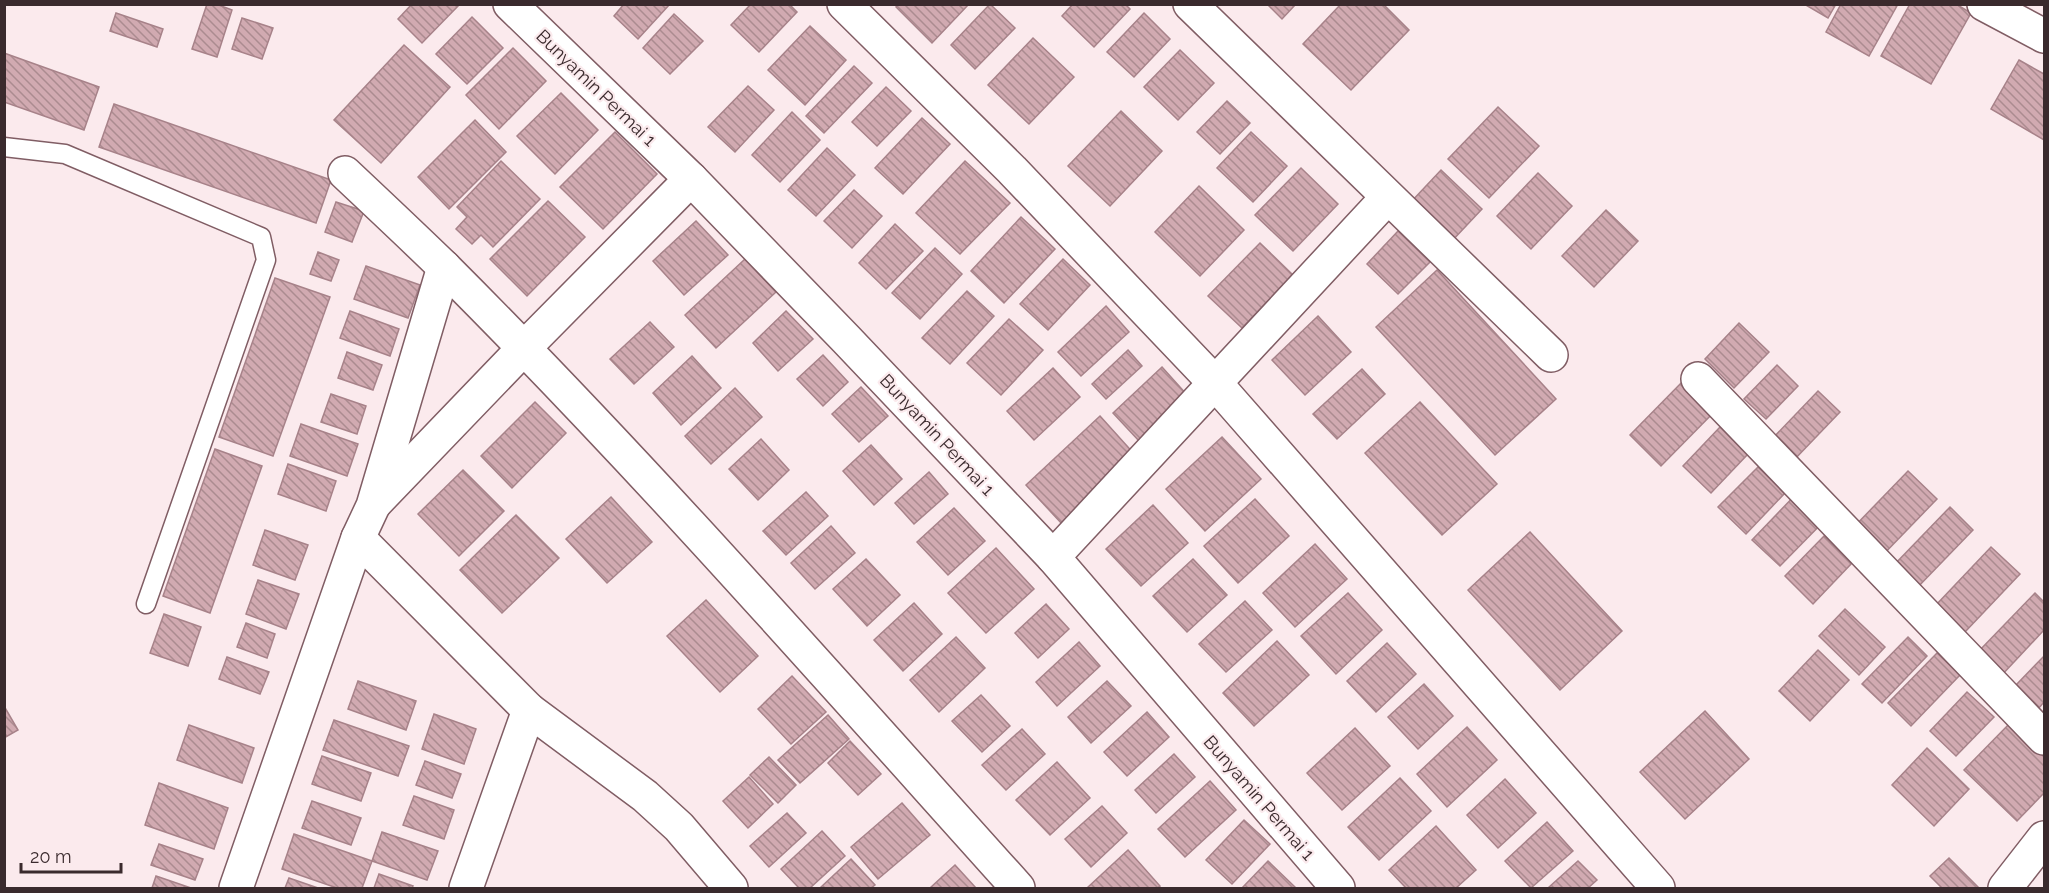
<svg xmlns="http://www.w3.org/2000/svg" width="2049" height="893" font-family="Raleway,sans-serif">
<defs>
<pattern id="building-back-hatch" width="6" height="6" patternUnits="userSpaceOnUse" patternTransform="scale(1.5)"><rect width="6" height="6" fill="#d1aab1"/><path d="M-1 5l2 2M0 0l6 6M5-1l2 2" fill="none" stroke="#ab8b90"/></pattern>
</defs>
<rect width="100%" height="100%" fill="#fbeaed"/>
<g fill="url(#building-back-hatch)" stroke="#a78289" stroke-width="1.5">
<path d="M207,4h9l16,6 -15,47 -25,-8z"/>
<path d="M412,4h48l-38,39 -24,-24z"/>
<path d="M624,4h46l-32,35 -24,-23z"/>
<path d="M751,4h38l8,8 -38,40 -28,-27z"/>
<path d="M898,4h71l-37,39 -36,-36z"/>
<path d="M990,4l25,24 -40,41 -24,-24z"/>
<path d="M1073,4h52l5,5 -36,38 -32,-31z"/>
<path d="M1267,4h29l-14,15z"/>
<path d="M1341,4h42l26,26 -58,60 -48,-46z"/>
<path d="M1804,4h32l-8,14z"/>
<path d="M1841,4h57l-29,52 -43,-24z"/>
<path d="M1910,4h46l15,9 -40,71 -50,-28z"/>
<path d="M116,13l47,16 -6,18 -47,-16z"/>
<path d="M1144,13l26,26 -36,38 -27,-25z"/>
<path d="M674,14l29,27 -33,33 -27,-26z"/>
<path d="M472,17l31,31 -36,36 -31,-30z"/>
<path d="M242,18l31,10 -11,31 -30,-10z"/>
<path d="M810,26l36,34 -41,45 -37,-35z"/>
<path d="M1033,38l41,39 -45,47 -41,-39z"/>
<path d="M404,45l46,42 -69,76 -47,-43z"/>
<path d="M513,48l33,33 -47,48 -33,-34z"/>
<path d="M1180,50l34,33 -36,37 -34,-33z"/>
<path d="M4,53l95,34 -15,43 -80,-28z"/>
<path d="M2019,60l25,14v66l-53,-31z"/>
<path d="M854,66l18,17 -48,50 -18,-17z"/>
<path d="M748,86l26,24 -39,42 -27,-25z"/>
<path d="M886,87l25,24 -34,35 -25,-24z"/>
<path d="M561,93l37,37 -43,44 -38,-38z"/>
<path d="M1227,101l23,22 -30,31 -23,-22z"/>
<path d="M114,104l217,76 -15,43 -217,-76z"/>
<path d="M1498,107l41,39 -50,52 -41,-39z"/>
<path d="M1121,111l41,40 -52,55 -42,-40z"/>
<path d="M792,112l28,28 -40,42 -28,-27z"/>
<path d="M922,118l28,26 -47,50 -28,-26z"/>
<path d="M475,120l31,32 -57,57 -31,-32z"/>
<path d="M615,132l42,42 -54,55 -43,-42z"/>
<path d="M1251,132l36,34 -34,36 -36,-34z"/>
<path d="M827,148l28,27 -39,41 -28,-26z"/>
<path d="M501,161l39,38 -47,48 -12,-12 -9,9 -16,-15 11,-12 -10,-10z"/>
<path d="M965,161l45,42 -50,51 -44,-41z"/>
<path d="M1301,168l37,36 -45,47 -38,-36z"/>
<path d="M1441,170l41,39 -31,33 -41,-39z"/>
<path d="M1538,173l34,33 -41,43 -34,-33z"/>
<path d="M1199,186l45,44 -44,46 -45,-44z"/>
<path d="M854,190l28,26 -30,32 -28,-27z"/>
<path d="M548,201l37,36 -58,59 -37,-37z"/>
<path d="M336,202l28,9 -12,31 -27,-10z"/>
<path d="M1606,210l32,31 -44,46 -32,-31z"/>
<path d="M1021,217l34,32 -51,54 -33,-32z"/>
<path d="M696,221l32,34 -44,40 -31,-34z"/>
<path d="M895,224l28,27 -37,38 -27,-26z"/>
<path d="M1398,231l32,31 -32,32 -31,-30z"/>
<path d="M1260,243l33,32 -51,53 -34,-32z"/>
<path d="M935,248l27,26 -42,45 -28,-26z"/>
<path d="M318,252l21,8 -8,21 -21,-7z"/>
<path d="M745,259l31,33 -60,56 -31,-33z"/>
<path d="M1063,259l27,26 -42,45 -28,-26z"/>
<path d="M366,266l54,19 -12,33 -54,-19z"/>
<path d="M1437,270l119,129 -61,56 -119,-128z"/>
<path d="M275,278l55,19 -57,159 -54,-19z"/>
<path d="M967,291l27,25 -44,48 -28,-26z"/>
<path d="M1106,306l23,26 -48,44 -23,-24z"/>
<path d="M350,311l49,18 -9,27 -50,-18z"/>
<path d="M786,311l27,28 -35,32 -25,-28z"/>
<path d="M1318,316l33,36 -46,43 -33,-35z"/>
<path d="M1009,319l34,31 -42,45 -34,-32z"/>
<path d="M650,322l24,25 -40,37 -24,-25z"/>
<path d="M1739,323l30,29 -35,36 -29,-29z"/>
<path d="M1128,350l14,16 -36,33 -14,-15z"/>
<path d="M347,352l35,13 -9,25 -35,-12z"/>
<path d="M823,355l25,27 -25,24 -26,-27z"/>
<path d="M692,356l29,32 -40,37 -28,-32z"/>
<path d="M1777,365l21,21 -32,33 -22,-20z"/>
<path d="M1162,367l26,29 -49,45 -26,-28z"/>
<path d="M1053,368l27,29 -46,43 -27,-29z"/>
<path d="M1362,369l23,25 -48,45 -24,-25z"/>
<path d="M1686,378l32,30 -57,58 -31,-31z"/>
<path d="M861,387l27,29 -29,26 -27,-28z"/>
<path d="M735,388l27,29 -51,47 -26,-28z"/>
<path d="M1818,391l22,21 -46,48 -22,-21z"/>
<path d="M331,394l35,12 -9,28 -36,-12z"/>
<path d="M535,402l31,31 -54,55 -31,-32z"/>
<path d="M1420,402l77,82 -55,51 -77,-82z"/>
<path d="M1100,416l36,40 -74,68 -36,-39z"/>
<path d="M301,424l57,20 -11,32 -57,-20z"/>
<path d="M1720,427l28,27 -37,39 -28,-27z"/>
<path d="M1222,437l39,42 -56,52 -39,-42z"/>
<path d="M761,439l28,31 -31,30 -29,-31z"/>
<path d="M871,445l31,34 -28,26 -31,-34z"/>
<path d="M215,449l47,17 -52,147 -47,-17z"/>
<path d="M288,464l48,17 -10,30 -48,-17z"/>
<path d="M1758,467l27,26 -39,41 -28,-27z"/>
<path d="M463,470l41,41 -45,45 -41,-42z"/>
<path d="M1908,471l29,28 -58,60 -29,-28z"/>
<path d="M929,472l19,22 -34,30 -19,-21z"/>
<path d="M1800,490l28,27 -48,49 -28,-26z"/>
<path d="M806,492l22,24 -42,39 -23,-24z"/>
<path d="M611,497l41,45 -45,41 -41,-44z"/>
<path d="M1255,499l34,37 -51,47 -34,-37z"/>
<path d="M1153,505l35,38 -47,43 -35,-37z"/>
<path d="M1950,507l23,23 -57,59 -23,-23z"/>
<path d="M954,508l31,33 -37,34 -31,-33z"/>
<path d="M516,515l43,43 -57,55 -42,-43z"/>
<path d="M831,526l24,27 -40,36 -24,-26z"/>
<path d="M265,530l43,15 -13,35 -42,-15z"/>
<path d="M1530,532l92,99 -62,59 -92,-100z"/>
<path d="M1824,536l28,27 -39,41 -28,-28z"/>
<path d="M1315,544l32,35 -52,48 -32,-34z"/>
<path d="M1991,547l29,27 -55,58 -29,-27z"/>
<path d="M996,548l38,41 -48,44 -38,-40z"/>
<path d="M866,559l34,36 -33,31 -34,-37z"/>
<path d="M1193,559l34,36 -40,37 -34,-36z"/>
<path d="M258,580l41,14 -13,35 -40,-15z"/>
<path d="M1348,593l34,37 -46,44 -35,-38z"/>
<path d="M2035,593l9,9v28l-43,46 -23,-24z"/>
<path d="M706,600l52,56 -38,36 -53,-56z"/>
<path d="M1245,601l27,29 -46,42 -27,-28z"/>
<path d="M914,603l28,31 -39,37 -29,-31z"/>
<path d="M1046,604l23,25 -31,29 -23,-25z"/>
<path d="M1845,609l40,38 -26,28 -40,-39z"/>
<path d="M164,614l37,13 -13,39 -38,-13z"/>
<path d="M246,623l29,11 -8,24 -30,-11z"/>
<path d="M956,637l29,31 -46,44 -29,-32z"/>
<path d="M1908,637l19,19 -45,47 -20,-19z"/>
<path d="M1277,641l32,34 -55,51 -31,-33z"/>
<path d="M1079,642l21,24 -43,40 -21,-24z"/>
<path d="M1387,643l29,31 -40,38 -29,-31z"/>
<path d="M1818,650l31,30 -39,41 -31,-30z"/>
<path d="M1937,653l23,22 -49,51 -23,-23z"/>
<path d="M2044,656v46l-5,6 -23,-23z"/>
<path d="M227,657l42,15 -9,22 -41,-15z"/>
<path d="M792,676l34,36 -35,32 -33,-35z"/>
<path d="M358,681l58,20 -10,29 -58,-21z"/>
<path d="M1107,681l24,25 -40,37 -23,-26z"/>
<path d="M1424,684l29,32 -35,33 -30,-32z"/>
<path d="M1967,692l27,25 -38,39 -26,-25z"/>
<path d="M981,695l29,31 -28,26 -30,-31z"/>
<path d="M4,706l14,24 -14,8z"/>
<path d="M1705,711l44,48 -64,60 -45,-47z"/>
<path d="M1147,712l22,25 -42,39 -23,-24z"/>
<path d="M434,714l42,15 -12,35 -42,-15z"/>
<path d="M828,715l21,24 -49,44 -22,-23z"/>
<path d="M334,720l75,26 -11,30 -75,-26z"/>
<path d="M2011,722l33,32v39l-27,28 -53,-51z"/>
<path d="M189,725l65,23 -12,35 -65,-23z"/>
<path d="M1467,727l30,33 -50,47 -30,-33z"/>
<path d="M1355,728l35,38 -48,44 -35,-37z"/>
<path d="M1022,729l23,25 -39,36 -24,-25z"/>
<path d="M850,741l31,33 -23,21 -30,-32z"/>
<path d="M1927,748l42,41 -35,37 -42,-41z"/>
<path d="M1174,754l21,23 -39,36 -21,-23z"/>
<path d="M322,756l49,17 -10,28 -49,-17z"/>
<path d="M769,757l27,28 -18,18 -28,-28z"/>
<path d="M425,761l36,13 -9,24 -36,-13z"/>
<path d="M1057,762l33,36 -40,37 -34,-35z"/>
<path d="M749,777l24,27 -25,24 -25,-27z"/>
<path d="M1400,778l31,33 -52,49 -31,-33z"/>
<path d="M1505,779l31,34 -38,35 -31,-33z"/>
<path d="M1210,781l26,29 -51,47 -27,-28z"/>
<path d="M159,783l69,25 -14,41 -69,-24z"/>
<path d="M414,796l40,14 -10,29 -41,-14z"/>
<path d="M312,801l49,17 -10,27 -49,-17z"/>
<path d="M902,803l28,32 -52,44 -27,-32z"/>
<path d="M1102,806l25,27 -36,34 -26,-28z"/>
<path d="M787,813l19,20 -37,34 -19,-21z"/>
<path d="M1244,820l26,24 -38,40 -26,-24z"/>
<path d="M1547,822l26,29 -42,37 -26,-27z"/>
<path d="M1436,826l40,44 -20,18h-50l-17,-18z"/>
<path d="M822,831l23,25 -35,32h-11l-18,-19z"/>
<path d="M382,832l56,19 -11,29 -55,-19z"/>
<path d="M294,834l78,27 -10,27h-25l-55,-19z"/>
<path d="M159,844l44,15 -8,21 -44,-15z"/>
<path d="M1128,850l32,36 -3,2h-70z"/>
<path d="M1949,858l30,30h-37l-12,-12z"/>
<path d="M851,859l24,26 -4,3h-51z"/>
<path d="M1268,861l28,27h-54z"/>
<path d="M1578,861l19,19 -9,8h-40z"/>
<path d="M955,865l21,23h-46z"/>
<path d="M379,874l34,12 -1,2h-38z"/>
<path d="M156,876l35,12h-39z"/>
<path d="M289,878l29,10h-33z"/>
</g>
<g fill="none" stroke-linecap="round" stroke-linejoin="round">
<defs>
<path id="lane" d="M4,147l61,7 196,83 5,23 -120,344"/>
<g id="street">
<path d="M510,4l181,175 155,160 207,218 285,331"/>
<path d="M844,4l168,166 204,214 442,504"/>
<path d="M1190,4l361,351"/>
<path d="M1984,4l60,32"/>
<path d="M345,173c33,31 67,63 100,95 199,199 385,411 573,620"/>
<path d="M1698,379l346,359"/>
<path d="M376,502l148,-154 167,-169"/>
<path d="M358,538l171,172 116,86 34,31 52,61"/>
<path d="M1053,557l334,-359"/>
<path d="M236,888l122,-350 15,-32 71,-239"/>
<path d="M466,888l63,-178"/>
<path d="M2005,888l39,-50"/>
</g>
</defs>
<use href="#lane" stroke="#805d64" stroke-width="21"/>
<use href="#street" stroke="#805d64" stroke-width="36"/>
<use href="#lane" stroke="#fff" stroke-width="18"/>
<use href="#street" stroke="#fff" stroke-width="33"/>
</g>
<g text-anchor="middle" stroke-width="4.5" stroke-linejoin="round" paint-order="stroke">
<g font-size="18" fill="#3a2a2d" stroke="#fbeaed">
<text transform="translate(596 88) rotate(44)" y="6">Bunyamin Permai 1</text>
<text transform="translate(937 435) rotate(47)" y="6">Bunyamin Permai 1</text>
<text transform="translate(1259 798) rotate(49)" y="6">Bunyamin Permai 1</text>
</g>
</g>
<rect width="2049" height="893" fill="none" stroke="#3a2a2d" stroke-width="12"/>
<path d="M21 863v9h100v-9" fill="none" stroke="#3a2a2d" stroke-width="3"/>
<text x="30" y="863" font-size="18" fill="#3a2a2d" stroke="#fbeaed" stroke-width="4.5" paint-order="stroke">20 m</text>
</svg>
